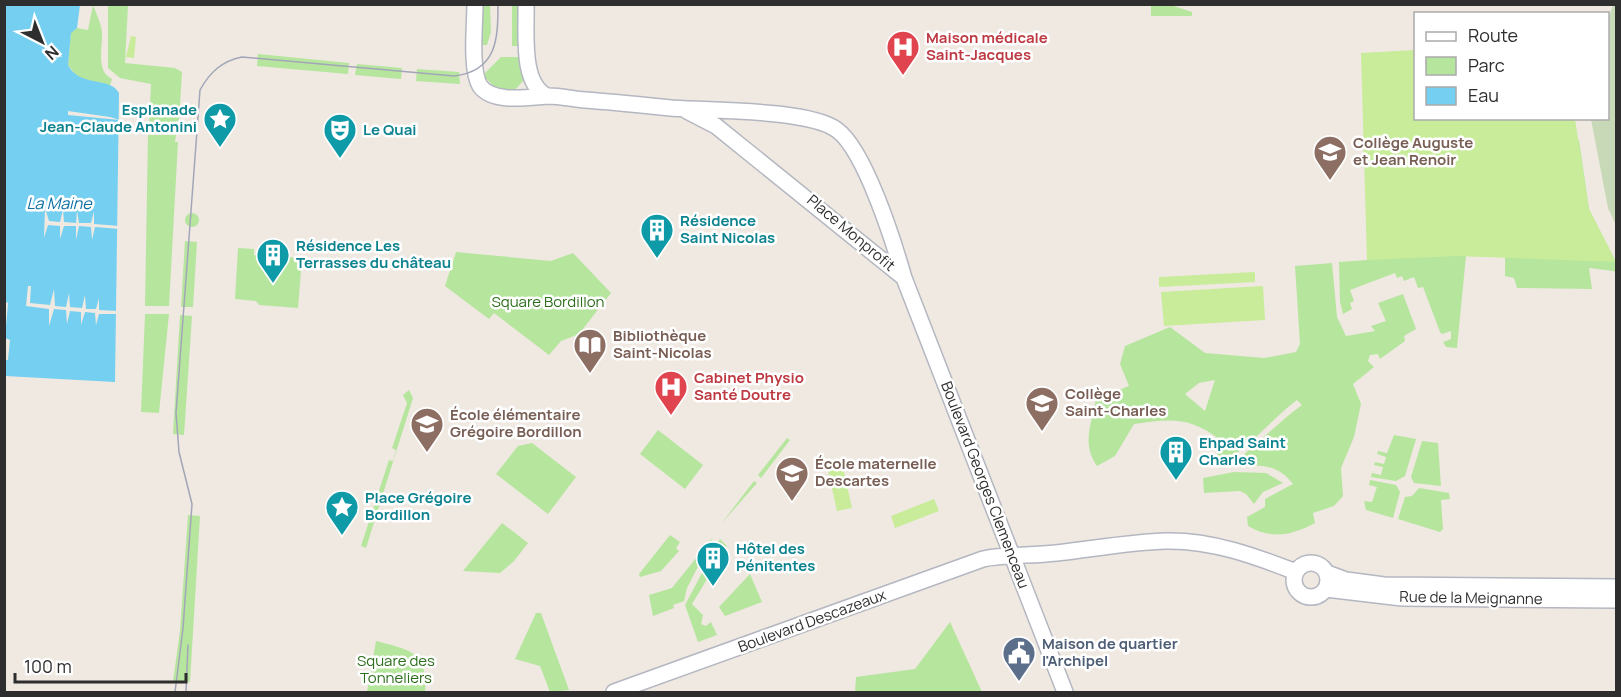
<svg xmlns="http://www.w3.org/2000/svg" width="1621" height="697" viewBox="0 0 1621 697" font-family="Manrope,sans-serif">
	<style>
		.green { fill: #b6e59e; fill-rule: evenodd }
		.cemetery { fill: #c8d9b8 }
		.pitch { fill: #c9ec9a }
		.water { fill: #75cff0 }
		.pier { fill: #efe9e1 }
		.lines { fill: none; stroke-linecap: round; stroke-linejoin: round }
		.secondary-casing { stroke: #b4b7c1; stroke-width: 18 }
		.secondary { stroke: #fff; stroke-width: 15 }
		.tram { stroke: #a3a6b8; stroke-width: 1.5 }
		.labels { text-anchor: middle; stroke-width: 5; stroke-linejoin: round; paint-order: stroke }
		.health-label { font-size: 15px; font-weight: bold; fill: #be3a42; stroke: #fff; text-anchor: start }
		.culture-label { font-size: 15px; font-weight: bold; fill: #0d838f; stroke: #fff; text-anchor: start }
		.education-label { font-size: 15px; font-weight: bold; fill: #785e54; stroke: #fff; text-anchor: start }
		.street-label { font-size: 15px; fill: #2e2e2e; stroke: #fff }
		.park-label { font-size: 15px; fill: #2c6e1b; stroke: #fff }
		.service-label { font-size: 15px; font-weight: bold; fill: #4e5e75; stroke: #fff; text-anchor: start }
		.water-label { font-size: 16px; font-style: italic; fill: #0d6fa3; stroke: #fff }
	</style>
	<rect width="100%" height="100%" fill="#efe9e1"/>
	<path class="green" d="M93,5C96,13 101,23 102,32C103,47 95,71 112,79L110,86L78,78L68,65L71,31L77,28L88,30Z
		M108,5H128L125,63L175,68L182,72L179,121H176V127H149L151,84L120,78L108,68Z
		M480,5H490L491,32L487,45H481Z
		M512,5H522V46H512Z
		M1151,5H1171L1192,12V16H1151Z
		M258,54L349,63L348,74L257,66Z
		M501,57H522L523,81L514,91L496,89L483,75Z
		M357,64L402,68L401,79L355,75Z
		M417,69L459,72L460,84L416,81Z
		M148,135H176L175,142H178L169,306H145Z
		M1579,140L1589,209L1616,262V275L1614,271L1589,268L1592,289L1517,288L1514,278L1505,276V257L1466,256L1457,348L1446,347L1443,342L1451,339V331L1442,334L1440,332L1423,287L1418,288L1414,277L1404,281L1402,276L1397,278L1395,273L1350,290L1354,301L1350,303L1352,309L1343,314L1340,302L1339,262L1367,260V242Z
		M185 220a7 7 0 1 1 14 0a7 7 0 1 1-14 0Z
		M185,241L197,242L193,307H181Z
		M238,248L254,249V255L302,258L298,308L259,305L256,301L235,299Z
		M456,252L551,261L573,253L611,293L579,334L561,341L549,355L494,313L489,319L445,286Z
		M1332,263L1337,317L1346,336L1375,331L1371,326L1386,321L1378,303L1403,294L1416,329L1404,336L1405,341L1380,359L1378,354L1370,355L1368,361L1374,367L1353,384L1361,404L1354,437L1341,468L1343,496L1334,506L1313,513L1315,523C1292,535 1272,540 1248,526L1247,517L1265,507V499L1293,484C1276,461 1254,465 1228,467C1254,448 1276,424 1302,405L1297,400C1269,421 1249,450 1217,465L1219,439C1189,416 1169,419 1134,424L1115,456L1097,466C1081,443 1092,424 1096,399L1129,386L1120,364L1125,346L1170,327L1205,353L1264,358L1296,352L1300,344L1295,266ZM1215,380L1205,411L1185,394L1199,383Z
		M145,314H169L159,413L141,412Z
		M180,315L192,316L184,435L173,434Z
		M409,390L413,398L366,548L361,546L389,460L393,461L396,450L392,448L407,403L403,395Z
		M658,430L703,465L685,489L640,454Z
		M1394,435L1416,439L1405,476L1396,481L1371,477L1372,473L1381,475L1383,467L1374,465L1375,462L1384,464L1386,457L1377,454L1378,451L1387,453Z
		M787,438L790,440L761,478L758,475Z
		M1422,441L1438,443L1441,486L1414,483L1411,477Z
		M532,443L576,477L548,514L496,474L518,446Z
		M1234,472L1266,473L1283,483L1263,492L1254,504L1246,494L1240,491L1204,493L1203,478Z
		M1370,480L1396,485L1400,492L1393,518L1366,510L1364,501L1372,502L1377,487L1369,485Z
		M754,481L757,483L721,524Z
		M1419,488L1449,493L1450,499L1441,500L1443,529L1440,532L1398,519L1405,497L1412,496Z
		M188,515L200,516L190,682L173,681L180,631Z
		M502,523L528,543L514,561L500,573L463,571Z
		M670,535L680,542L676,548L679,551L661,571L640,577L639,574Z
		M713,537L687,588L684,601L673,605L674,608L653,616L649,595L672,588Z
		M720,539L727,546L692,604L703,615L701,624L706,626L711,622L717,635L698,642L685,605Z
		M750,574L762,602L725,616L719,607Z
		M536,613H541L569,690L550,692L540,666L515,659Z
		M950,622L982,692H855L856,677L915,669Z
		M376,641C411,650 428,652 425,692H367Z"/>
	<path class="cemetery" d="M1613,5H1616V225L1608,208L1591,119L1608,118V19Z"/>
	<path class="pitch" d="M131,36L136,37L134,58L126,57Z
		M1415,50L1416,118L1575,119L1589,209L1616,262L1457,256L1367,260L1361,53Z
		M1255,272V282L1159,287V277Z
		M1263,286L1265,320L1164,326L1161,292Z
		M841,459L852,508L837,511L826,462Z
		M934,499L939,511L895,528L891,516Z"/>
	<path class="water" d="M4,5H80L77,28L71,33L68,65C80,88 110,76 119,93L115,382L5,376Z"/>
	<path class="pier" d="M68,111L110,117L120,120L68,115Z
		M45,208L49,221L60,222L63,209L64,222L76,223L77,210L79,223H91L94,211V224L120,226V229L95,227L92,240L91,227L79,226L76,240V226H64L60,239V226L48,225L44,238Z
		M28,286H31L30,303L50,305L54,289L55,306L66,307L69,293L70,307L82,308L85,295L86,309H96L99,298V310L119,311V314H99L96,325L95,313L85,312L81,325V312L70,311L67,324L66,310L54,309L49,326V309L26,306Z
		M5,302L8,303L5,338L10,340L8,360H5Z"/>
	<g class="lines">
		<defs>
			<path id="secondary" d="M475,4C475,24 470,70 480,86C493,104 530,97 549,96C560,96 573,99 585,100C614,102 642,105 671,108C708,111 809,109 837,130C865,150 894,243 904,278L1065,692
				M526,4C527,31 520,83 547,96
				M687,111L716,126L903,277
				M1294 580a17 17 0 1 1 34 0a17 17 0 1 1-34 0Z
				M1327,573L1346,580L1384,585L1616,587
				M1326,589L1402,598L1616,600
				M614,692L983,559C1008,554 1031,556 1056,553C1093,549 1130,542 1166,541C1211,540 1255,556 1296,572"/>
		</defs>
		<use href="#secondary" class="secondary-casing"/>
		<use href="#secondary" class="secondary"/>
		<path class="tram" d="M175,692L183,628L192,504L179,452L176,413L200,90C210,72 222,61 242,57L454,76C497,71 498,39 498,4
			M186,692L188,645"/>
	</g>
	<defs>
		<symbol id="hospital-pin" viewBox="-11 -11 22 30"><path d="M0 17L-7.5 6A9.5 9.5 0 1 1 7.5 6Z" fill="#e0444e" stroke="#fff"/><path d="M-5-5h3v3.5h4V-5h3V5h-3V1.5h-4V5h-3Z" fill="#fff"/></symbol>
		<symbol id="sight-pin" viewBox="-11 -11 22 30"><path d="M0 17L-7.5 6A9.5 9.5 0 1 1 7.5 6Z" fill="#0f9aa8" stroke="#fff"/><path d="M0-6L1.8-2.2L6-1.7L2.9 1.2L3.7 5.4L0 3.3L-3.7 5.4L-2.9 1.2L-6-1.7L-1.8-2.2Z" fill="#fff"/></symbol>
		<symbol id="theatre-pin" viewBox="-11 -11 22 30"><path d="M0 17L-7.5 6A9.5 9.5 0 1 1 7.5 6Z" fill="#0f9aa8" stroke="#fff"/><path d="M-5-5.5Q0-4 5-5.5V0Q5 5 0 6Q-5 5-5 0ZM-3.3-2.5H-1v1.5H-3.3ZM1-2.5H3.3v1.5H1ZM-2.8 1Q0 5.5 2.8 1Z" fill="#fff"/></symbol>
		<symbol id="school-pin" viewBox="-11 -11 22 30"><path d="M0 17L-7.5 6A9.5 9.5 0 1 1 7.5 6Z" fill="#8d6e63" stroke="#fff"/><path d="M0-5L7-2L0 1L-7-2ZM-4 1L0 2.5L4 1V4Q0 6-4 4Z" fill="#fff"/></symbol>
		<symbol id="building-pin" viewBox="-11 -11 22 30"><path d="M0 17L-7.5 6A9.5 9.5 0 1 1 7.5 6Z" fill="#0f9aa8" stroke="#fff"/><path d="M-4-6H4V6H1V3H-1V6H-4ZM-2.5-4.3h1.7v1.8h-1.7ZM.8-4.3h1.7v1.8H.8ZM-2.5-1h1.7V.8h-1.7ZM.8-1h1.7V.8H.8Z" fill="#fff"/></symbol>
		<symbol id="library-pin" viewBox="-11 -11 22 30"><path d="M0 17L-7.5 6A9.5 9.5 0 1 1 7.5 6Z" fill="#8d6e63" stroke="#fff"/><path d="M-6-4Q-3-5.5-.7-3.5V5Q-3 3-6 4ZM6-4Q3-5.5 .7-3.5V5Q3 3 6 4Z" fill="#fff"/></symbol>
		<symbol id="civic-pin" viewBox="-11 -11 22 30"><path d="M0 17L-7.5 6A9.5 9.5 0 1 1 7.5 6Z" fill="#5c6f8a" stroke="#fff"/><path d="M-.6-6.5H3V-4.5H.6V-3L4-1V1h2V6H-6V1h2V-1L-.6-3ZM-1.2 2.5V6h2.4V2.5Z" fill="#fff"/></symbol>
	</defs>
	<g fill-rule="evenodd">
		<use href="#hospital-pin" x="884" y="28" width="38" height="52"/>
		<use href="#sight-pin" x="201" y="100" width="38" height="52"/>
		<use href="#theatre-pin" x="321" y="111" width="38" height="52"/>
		<use href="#school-pin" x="1311" y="133" width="38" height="52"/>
		<use href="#building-pin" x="638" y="211" width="38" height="52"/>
		<use href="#building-pin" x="254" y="236" width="38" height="52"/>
		<use href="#library-pin" x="571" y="326" width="38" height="52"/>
		<use href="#hospital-pin" x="652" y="368" width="38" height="52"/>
		<use href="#school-pin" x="1023" y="384" width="38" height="52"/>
		<use href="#school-pin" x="408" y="405" width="38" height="52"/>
		<use href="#building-pin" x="1157" y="433" width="38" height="52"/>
		<use href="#school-pin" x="773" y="454" width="38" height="52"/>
		<use href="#sight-pin" x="323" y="488" width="38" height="52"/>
		<use href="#building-pin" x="694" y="539" width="38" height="52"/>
		<use href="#civic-pin" x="1000" y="634" width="38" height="52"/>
	</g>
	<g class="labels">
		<g class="health-label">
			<text x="926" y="43">Maison médicale<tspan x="926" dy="17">Saint-Jacques</tspan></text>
			<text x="694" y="383">Cabinet Physio<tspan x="694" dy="17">Santé Doutre</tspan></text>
		</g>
		<g class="culture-label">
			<text x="197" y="115" text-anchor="end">Esplanade<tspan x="197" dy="17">Jean-Claude Antonini</tspan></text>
			<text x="363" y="135">Le Quai</text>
			<text x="680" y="226">Résidence<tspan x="680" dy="17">Saint Nicolas</tspan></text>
			<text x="296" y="251">Résidence Les<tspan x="296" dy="17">Terrasses du château</tspan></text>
			<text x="1199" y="448">Ehpad Saint<tspan x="1199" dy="17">Charles</tspan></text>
			<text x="365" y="503">Place Grégoire<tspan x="365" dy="17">Bordillon</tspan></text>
			<text x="736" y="554">Hôtel des<tspan x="736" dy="17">Pénitentes</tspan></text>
		</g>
		<g class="education-label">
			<text x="1353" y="148">Collège Auguste<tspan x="1353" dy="17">et Jean Renoir</tspan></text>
			<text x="613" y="341">Bibliothèque<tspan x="613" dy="17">Saint-Nicolas</tspan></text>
			<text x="1065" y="399">Collège<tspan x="1065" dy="17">Saint-Charles</tspan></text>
			<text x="450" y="420">École élémentaire<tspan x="450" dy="17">Grégoire Bordillon</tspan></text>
			<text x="815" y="469">École maternelle<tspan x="815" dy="17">Descartes</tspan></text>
		</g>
		<g class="street-label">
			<text transform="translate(851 233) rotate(40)" y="5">Place Monprofit</text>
			<text transform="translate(985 485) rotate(69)" y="5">Boulevard Georges Clemenceau</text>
			<text transform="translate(1471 598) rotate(1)" y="5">Rue de la Meignanne</text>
			<text transform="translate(812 621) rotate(-20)" y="5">Boulevard Descazeaux</text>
		</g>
		<g class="park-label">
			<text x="548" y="307">Square Bordillon</text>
			<text x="396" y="666">Square des<tspan x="396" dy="17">Tonneliers</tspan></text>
		</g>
		<g class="service-label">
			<text x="1042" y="649">Maison de quartier<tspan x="1042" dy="17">l'Archipel</tspan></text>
		</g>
		<g class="water-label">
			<text x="59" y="209">La Maine</text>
		</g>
	</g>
	<rect width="1621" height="697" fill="none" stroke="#2e2e2e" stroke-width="12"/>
	<rect x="1414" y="12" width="195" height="108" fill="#ffffff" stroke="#ababab" stroke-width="1.5"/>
	<rect x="1426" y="32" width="30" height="9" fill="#ffffff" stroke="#ababab" stroke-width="1.5"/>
	<text x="1468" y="42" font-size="18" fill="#2e2e2e">Route</text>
	<rect x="1426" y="57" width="30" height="18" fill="#b6e59e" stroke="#ababab" stroke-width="1.5"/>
	<text x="1468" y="72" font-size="18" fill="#2e2e2e">Parc</text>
	<rect x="1426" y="87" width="30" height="18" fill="#75cff0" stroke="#ababab" stroke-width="1.5"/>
	<text x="1468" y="102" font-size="18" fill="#2e2e2e">Eau</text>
	<g transform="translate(42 42) rotate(138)" stroke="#ffffff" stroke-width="4.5" paint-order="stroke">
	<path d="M0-4.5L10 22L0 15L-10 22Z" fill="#2e2e2e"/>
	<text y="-9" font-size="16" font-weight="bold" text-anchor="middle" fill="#2e2e2e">N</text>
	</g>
	<path d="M15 673v9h171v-9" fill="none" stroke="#2e2e2e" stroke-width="3"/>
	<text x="24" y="673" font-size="18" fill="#2e2e2e" stroke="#ffffff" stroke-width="4.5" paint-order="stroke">100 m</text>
</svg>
